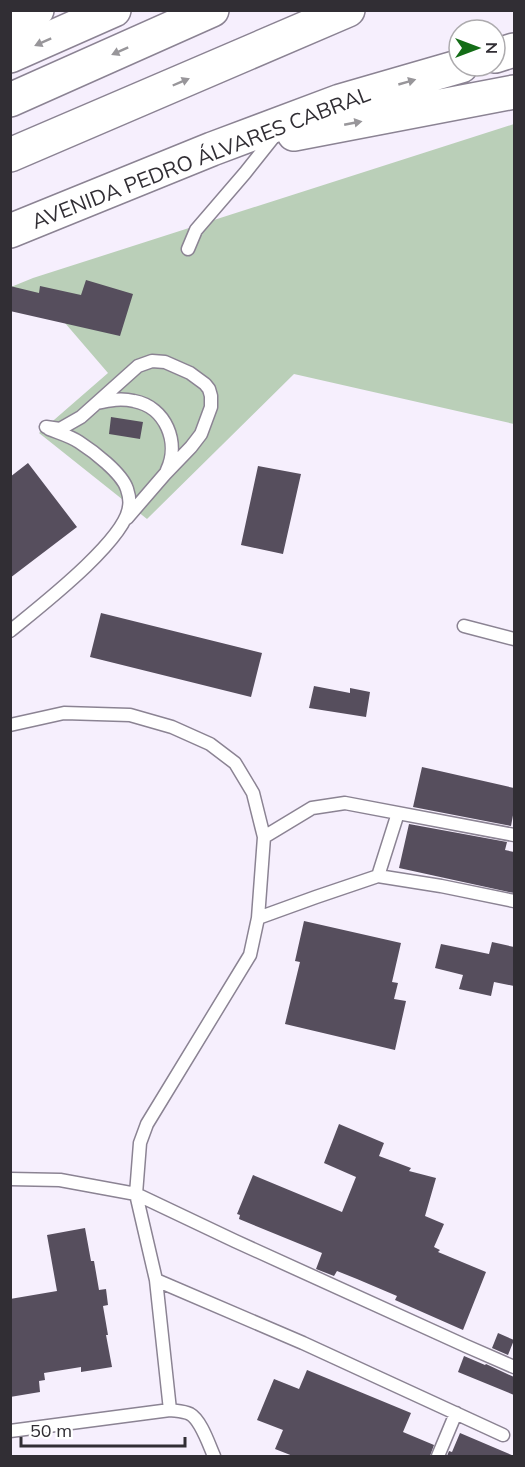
<svg xmlns="http://www.w3.org/2000/svg" width="525" height="1467" viewBox="0 0 525 1467" font-family="Mulish,sans-serif">
	<style>
		.green { fill: #bacfb8 }
		.building { fill: #564e5d }
		.lines { fill: none; stroke-linecap: round; stroke-linejoin: round }
		.service-casing { stroke: #8b8393; stroke-width: 15 }
		.primary-casing { stroke: #8b8393; stroke-width: 36 }
		.trunk-casing { stroke: #8b8393; stroke-width: 36 }
		.service { stroke: #fff; stroke-width: 12 }
		.primary { stroke: #fff; stroke-width: 33 }
		.trunk { stroke: #fff; stroke-width: 33 }
		.oneway { fill: #98969a }
		.labels { text-anchor: middle; stroke-width: 6; stroke-linejoin: round; paint-order: stroke }
		.street-label { font-size: 21px; fill: #312e34; stroke: #fff }
	</style>
	<rect width="100%" height="100%" fill="#f6effd"/>
	<path class="green" d="M514,124V424L294,374L147,519L39,433L108,373L65,323L11,287L33,278Z"/>
	<path class="building" d="M86,280L133,294L120,336L10,311V286L39,293L40,286L81,295Z
		M111,417L143,422L140,439L109,434Z
		M28,463L77,527L10,578V477Z
		M258,466L301,474L283,554L241,545Z
		M101,613L262,653L251,697L90,657Z
		M314,686L350,693V688L370,692L366,717L309,708Z
		M422,767L514,788V810L511,826L413,807Z
		M409,824L507,842L505,850L514,852V893L399,868Z
		M304,921L401,943L392,982L398,983L394,999L406,1001L395,1050L285,1024L300,962L295,961Z
		M492,942L514,947V986L494,982L491,996L459,989L463,975L435,968L441,944L489,954Z
		M339,1124L384,1143L379,1156L411,1168L409,1171L436,1178L425,1216L444,1224L434,1247L440,1250L438,1252L486,1272L463,1330L395,1300L397,1296L357,1279L337,1271L334,1276L316,1269L322,1253L239,1219L240,1215L237,1214L253,1175L342,1212L356,1177L324,1163Z
		M85,1228L91,1261H94L99,1290L106,1289L108,1305L103,1306L108,1335H106L112,1367L81,1372V1367L44,1373L45,1380L39,1381L40,1392L10,1397V1299L57,1291L47,1235Z
		M498,1333L514,1340L508,1355L492,1348Z
		M464,1356L485,1365L486,1364L514,1377V1395L458,1372Z
		M307,1370L411,1413L403,1432L434,1445L430,1456H293L275,1449L283,1430L257,1420L274,1379L299,1389Z
		M460,1433L514,1456H447L449,1451L452,1452Z"/>
	<g class="lines">
		<defs>
			<path id="service" d="M188,249L196,230L245,173L272,139
				M97,403C110,400 121,398 134,401C166,407 180,443 167,470
				M46,427L60,429L81,417L138,366L152,361L165,362L190,373L205,384L209,389L211,396V407L201,434L191,447L165,474L127,518
				M464,626L514,639
				M10,631C38,608 125,541 129,507C130,502 129,495 127,489C122,473 93,451 79,442C70,436 59,433 49,429
				M10,725L64,713L130,715L172,727L210,744L235,763L253,793L264,837L258,918L250,955L147,1124L140,1143L136,1194L156,1280L170,1410
				M264,837L312,808L345,803L514,835
				M378,876L398,813
				M258,918L316,897L378,876L441,886L514,901
				M10,1179L60,1180L136,1194L235,1241L466,1346L514,1367
				M156,1280L303,1343L503,1435
				M10,1431L170,1410C177,1411 184,1411 190,1414C201,1420 209,1445 214,1456
				M438,1456L456,1413"/>
			<path id="primary" d="M10,25L37,10
				M495,56L514,50
				M294,134L514,92
				M10,231L212,149L340,101L461,66"/>
			<path id="trunk" d="M10,56L114,10
				M10,100L212,10
				M10,155L348,10"/>
		</defs>
		<use href="#service" class="service-casing"/>
		<use href="#primary" class="primary-casing"/>
		<use href="#trunk" class="trunk-casing"/>
		<use href="#service" class="service"/>
		<use href="#primary" class="primary"/>
		<use href="#trunk" class="trunk"/>
	</g>
	<defs><path id="oneway-solid" d="M-6-.8H1V-3.2L6.5 0L1 3.2V.8H-6Z" transform="scale(1.5)"/></defs>
	<g class="oneway">
		<use href="#oneway-solid" transform="translate(43 42) rotate(156)"/>
		<use href="#oneway-solid" transform="translate(120 51) rotate(156)"/>
		<use href="#oneway-solid" transform="translate(181 82) rotate(-23)"/>
		<use href="#oneway-solid" transform="translate(407 82) rotate(-16)"/>
		<use href="#oneway-solid" transform="translate(353 123) rotate(-11)"/>
	</g>
	<g class="labels">
		<g class="street-label">
			<text transform="translate(201 158) rotate(-21)" y="7">AVENIDA PEDRO ÁLVARES CABRAL</text>
		</g>
	</g>
	<rect width="525" height="1467" fill="none" stroke="#312e34" stroke-width="24"/>
	<g transform="translate(477 48) rotate(90)"><circle r="28" fill="#ffffff" stroke="#adabae" stroke-width="1.5"/>
	<path d="M0-4.5L10 22L0 15L-10 22Z" fill="#146d17"/>
	<text y="-9" font-size="16" font-weight="bold" text-anchor="middle" fill="#312e34">N</text>
	</g>
	<path d="M21 1437v9h164v-9" fill="none" stroke="#312e34" stroke-width="3"/>
	<text x="30" y="1437" font-size="18" fill="#312e34" stroke="#ffffff" stroke-width="4.5" paint-order="stroke">50 m</text>
</svg>
